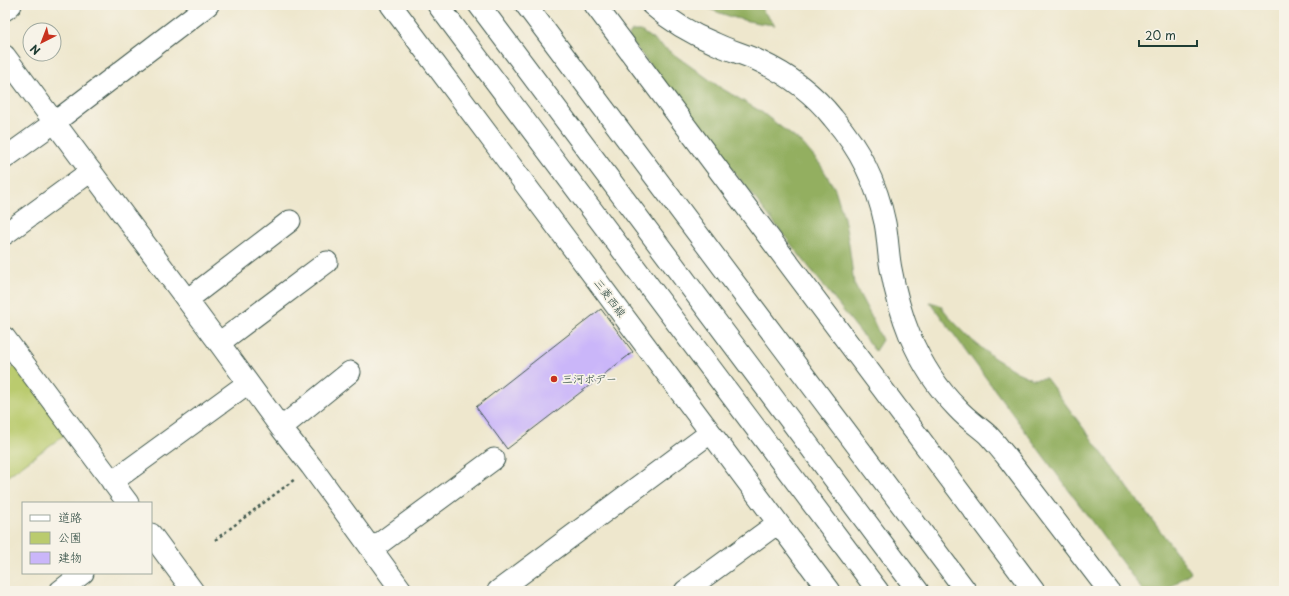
<svg xmlns="http://www.w3.org/2000/svg" width="1289" height="596" viewBox="0 0 1289 596" font-family="'Playpen Sans','Klee One',sans-serif">
	<style>
		.green { fill: #bacb6e; stroke: #6c8451 }
		.forest { fill: #93af61; stroke: #59764a }
		.building { fill: #cab6f9 }
		.lines { fill: none; stroke-linecap: round; stroke-linejoin: round }
		.minor-casing { stroke: #3e564b; stroke-width: 23 }
		.path { stroke: #3e564b; stroke-width: 2.5; stroke-dasharray: 3 3; stroke-linecap: butt }
		.minor { stroke: #fff; stroke-width: 21 }
		.poi-dot { fill: #c8321e; stroke: #f7f3e8; stroke-width: 1.5 }
		.labels { text-anchor: middle; stroke-width: 3.5; stroke-linejoin: round; paint-order: stroke }
		.street-label { font-size: 11px; fill: #1f3d34; stroke: #f7f3e8 }
		.poi-label { font-size: 11px; fill: #1f3d34; stroke: #f7f3e8; text-anchor: start }
	</style>
	<rect width="100%" height="100%" fill="#f7f3e8"/>
	<filter id="ink" filterUnits="userSpaceOnUse"><feTurbulence type="fractalNoise" baseFrequency=".025" numOctaves="2"/><feDisplacementMap in="SourceGraphic" scale="8" xChannelSelector="R" yChannelSelector="G"/><feConvolveMatrix kernelMatrix="1 2 1 2 8 2 1 2 1" color-interpolation-filters="sRGB"/></filter>
	<filter id="wash" filterUnits="userSpaceOnUse"><feTurbulence type="fractalNoise" baseFrequency=".012" numOctaves="4" result="noise"/><feDisplacementMap in="SourceGraphic" scale="16" xChannelSelector="R" yChannelSelector="G"/><feGaussianBlur stdDeviation="0.9" result="paint"/><feColorMatrix in="noise" values="0 0 0 0 0 0 0 0 0 0 0 0 0 0 0 0 0 1.4 0 .05"/><feComposite in="paint" operator="in"/></filter>
	<g filter="url(#wash)">
		<rect width="100%" height="100%" fill="#eee7cd"/>
		<path class="green" d="M17,364L67,433L5,478V374Z"/>
		<path class="forest" d="M701,5H758L775,25C746,22 727,17 701,5Z
			M632,31H641L721,88L760,111L786,131L803,144L820,164L835,189L844,218L849,244L854,284L872,318L882,340L875,351L628,37Z
			M930,302L940,305L952,320L973,341L994,358L1017,372L1033,379L1046,378L1191,572L1165,591H1143Z"/>
		<g id="blocks">
			<path class="building" d="M601,309L633,352L507,449L476,407Z"/>
		</g>
	</g>
	<g filter="url(#ink)">
		<use href="#blocks" fill-opacity="0" stroke="#3e564b" stroke-width="1"/>
		<g class="lines">
			<defs>
				<path id="minor" d="M391,5L829,591
					M438,5L878,591
					M479,5L918,591
					M526,5L966,591
					M595,5L1034,591
					M652,5C670,21 692,34 714,43C728,50 744,54 759,61C787,74 814,94 833,118C859,148 877,184 885,223C888,238 888,254 891,269C895,291 901,314 910,336C921,362 938,389 958,409C967,419 978,426 988,435C994,441 1000,449 1006,456L1109,591
					M5,10L11,5
					M5,56L219,343L281,428L311,466L402,591
					M5,158L55,122L208,5
					M5,234L91,171
					M187,300L290,221
					M5,338L128,503
					M219,343L327,262
					M281,428L350,372
					M112,482L248,383
					M151,534L193,591
					M372,549L494,459
					M60,591L83,573
					M498,591L710,433
					M685,591L778,523"/>
			</defs>
			<use href="#minor" class="minor-casing"/>
			<path class="path" d="M215,540L295,479"/>
			<use href="#minor" class="minor"/>
		</g>
	</g>
	<circle class="poi-dot" cx="554" cy="379" r="4"/>
	<g class="labels">
		<g class="street-label">
			<text transform="translate(610 298) rotate(53)" y="4">三菱西線</text>
		</g>
		<g class="poi-label">
			<text x="562" y="383">三河ボデー</text>
		</g>
	</g>
	<rect width="1289" height="596" fill="none" stroke="#f7f3e8" stroke-width="20"/>
	<rect x="22" y="502" width="130" height="72" fill="#f7f3e8" stroke="#a1aaa0"/>
	<rect x="30" y="515" width="20" height="6" fill="#ffffff" stroke="#a1aaa0"/>
	<text x="58" y="522" font-size="12" fill="#1f3d34">道路</text>
	<rect x="30" y="532" width="20" height="12" fill="#bacb6e" stroke="#a1aaa0"/>
	<text x="58" y="542" font-size="12" fill="#1f3d34">公園</text>
	<rect x="30" y="552" width="20" height="12" fill="#cab6f9" stroke="#a1aaa0"/>
	<text x="58" y="562" font-size="12" fill="#1f3d34">建物</text>
	<g transform="translate(42 42) rotate(222)"><circle r="19" fill="#f7f3e8" stroke="#a1aaa0"/>
	<path d="M0-3L7 15L0 10L-7 15Z" fill="#c8321e"/>
	<text y="-6" font-size="11" font-weight="bold" text-anchor="middle" fill="#1f3d34">N</text>
	</g>
	<path d="M1139 40v6h58v-6" fill="none" stroke="#1f3d34" stroke-width="2"/>
	<text x="1145" y="40" font-size="12" fill="#1f3d34" stroke="#f7f3e8" stroke-width="3" paint-order="stroke">20 m</text>
</svg>
